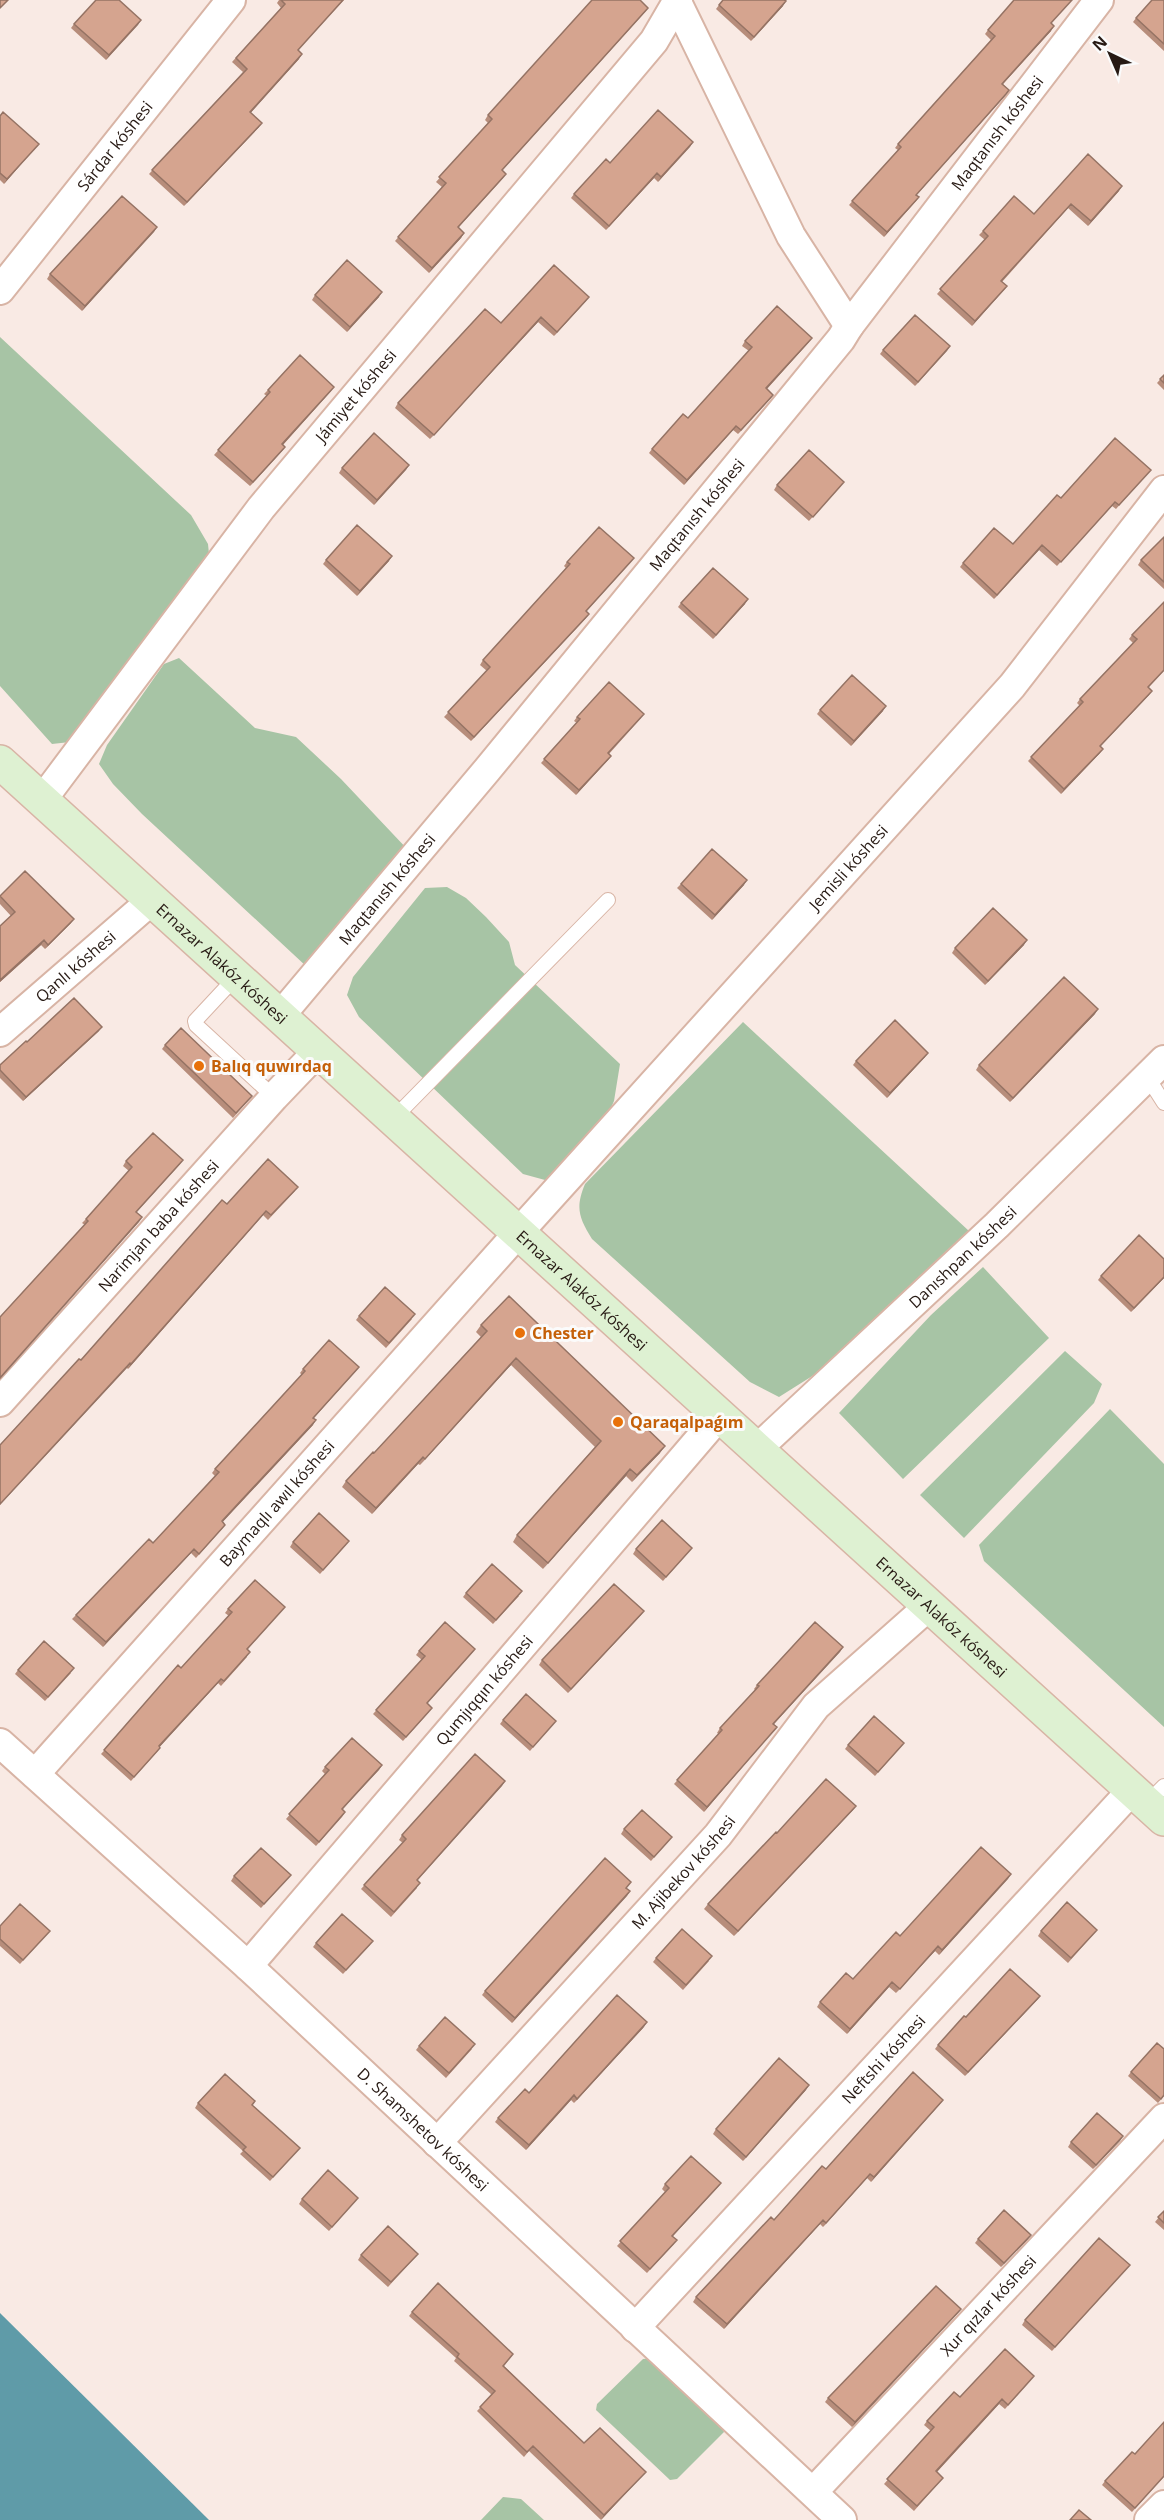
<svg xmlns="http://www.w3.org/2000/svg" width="1164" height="2520" viewBox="0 0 1164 2520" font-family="'Open Sans',sans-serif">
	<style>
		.green { fill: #a7c4a5 }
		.water { fill: #5f9ba8 }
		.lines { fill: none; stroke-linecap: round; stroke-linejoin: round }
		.service-casing { stroke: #d8b4a5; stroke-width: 16 }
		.minor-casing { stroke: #d8b4a5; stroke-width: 32 }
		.secondary-casing { stroke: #d8b4a5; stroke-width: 36 }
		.service { stroke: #fff; stroke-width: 14 }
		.minor { stroke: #fff; stroke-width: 28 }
		.secondary { stroke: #def1d2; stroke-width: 33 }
		.wall { fill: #b78d7b }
		.shaded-wall { fill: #957364 }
		.building { fill: #d5a48f; stroke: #957364; stroke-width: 1.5 }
		.food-dot { fill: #e8710a; stroke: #fbfbfb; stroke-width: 2 }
		.labels { text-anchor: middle; stroke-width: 6; stroke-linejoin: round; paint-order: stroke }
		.street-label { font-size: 16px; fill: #271a14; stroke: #fbfbfb }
		.food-label { font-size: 16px; font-weight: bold; fill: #c56008; stroke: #fbfbfb; text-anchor: start }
	</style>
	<rect width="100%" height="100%" fill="#f9eae4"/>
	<path class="green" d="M0,337L191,515L208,544L210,564L70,742L52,744L0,686Z
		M179,658L255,728L296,737L341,779L409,851L307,967L142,814L113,784L99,764L107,745L164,664Z
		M447,887L466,898L486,917L509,942L515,965L620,1064L614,1101L600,1132L562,1174L545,1180L523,1174L359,1017L347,995L353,977L425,888Z
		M743,1022L969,1231L825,1368L779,1397L750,1382L592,1239C579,1218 575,1208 585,1184Z
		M983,1267L1049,1338L903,1479L839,1413L931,1315Z
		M1065,1351L1102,1384L1094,1403L964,1538L920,1495Z
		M1110,1409L1164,1464V1727L984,1561L979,1545Z
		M653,2358L722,2425L724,2432L677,2479L670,2480L596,2410L597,2404L643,2359Z
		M503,2497L521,2499L544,2520H481Z"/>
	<path class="water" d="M0,2313L209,2520H0Z"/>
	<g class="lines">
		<defs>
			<path id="service" d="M236,977L195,1021L196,1025L274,1097
				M1148,1078L1164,1103
				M393,1119L608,900
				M1147,1803L1164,1786"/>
			<g id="minor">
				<path d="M676,0L791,236L849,326"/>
				<path id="s1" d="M0,290L231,0"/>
				<path id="s2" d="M42,800L261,508L654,41L678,0"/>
				<path id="s3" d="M280,1016L487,770L841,339L849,326L1099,0"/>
				<path id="s4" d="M0,1032L152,900"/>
				<path id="s5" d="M0,1402L274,1097L318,1051"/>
				<path id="s6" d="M758,1448L997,1225L1164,1060"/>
				<path id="s7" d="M0,1743L248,1966L842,2520"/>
				<path id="s8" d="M35,1774L518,1233L1012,686L1164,490"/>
				<path id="s9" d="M248,1966L720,1415"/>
				<path id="s10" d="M437,2143L718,1835L816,1706L930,1605"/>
				<path id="s11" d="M635,2328L1132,1790"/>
				<path id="s12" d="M813,2492L1164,2118"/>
				<path d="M1149,2520L1164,2505"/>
			</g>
			<g id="secondary">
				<path id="s13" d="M0,762L1164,1819"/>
			</g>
		</defs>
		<use href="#service" class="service-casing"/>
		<use href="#minor" class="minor-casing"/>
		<use href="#secondary" class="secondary-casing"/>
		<use href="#service" class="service"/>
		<use href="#minor" class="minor"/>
		<use href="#secondary" class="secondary"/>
	</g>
	<path class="wall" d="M279,0H344L298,50L299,59L250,113L259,127L184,206L149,174L243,72L232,62L281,8L277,3Z
		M1164,0V51L1133,22L1136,18Z
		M719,5L783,6L751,41L716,9Z
		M648,8L502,170L503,178L458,228L464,233L461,238L429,273L395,241L442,187L436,182L488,123L485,120L488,115Z
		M141,20L106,60L71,28L74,24Z
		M1051,24V31L1003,84L1009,90L1003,98L916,195L919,197L916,201L884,237L849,205L898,150L895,148L898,144L991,40L985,34L988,30Z
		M0,116L35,148L4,184L0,180Z
		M693,142L658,182L654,178L606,230L571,198L574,194L610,163Z
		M1119,191L1088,226L1068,208L1002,282L1007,286L972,326L937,294L985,240L979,235L983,231L1034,214Z
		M157,227L82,311L47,279L50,274Z
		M315,295L379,297L347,332L312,300Z
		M586,301L554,336L538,322L430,439L395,408L398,403L501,323Z
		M745,341L809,342L767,389L773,395L770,399L738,434L733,430L684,485L649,453L652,449L688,418L749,351L742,346Z
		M950,346L915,386L880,354L883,350Z
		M1164,375V390L1157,383Z
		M268,390L331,391L283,445L285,447L282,451L250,486L214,455L267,396L264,394Z
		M409,465L374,505L339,473L342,468Z
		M1147,474L1116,509L1112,506L1057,566L1039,550L994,599L960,567L963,563L1013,544L1061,498Z
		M777,485L841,486L809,521L774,490Z
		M1164,537V589L1138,565L1141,560Z
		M634,558L586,611V618L471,741L444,717L487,671L480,665L483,660L566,568L564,566L567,562Z
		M326,560L389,561L357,596L323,564Z
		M1164,602V671L1149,687V695L1100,746V753L1061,794L1028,761L1080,706L1077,703L1080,699L1133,643L1129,639L1132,635Z
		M681,603L745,604L713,639L678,607Z
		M820,710L883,711L851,746L817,714Z
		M577,717L641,718L609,754L611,756L608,760L576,795L541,763L577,723L574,721Z
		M681,884L744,885L712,920L677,888Z
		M0,896L71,923L45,949L41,945L0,982V926L11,916L0,904Z
		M1024,945L985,985L952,953L955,948Z
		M1095,1014L1010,1102L976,1070L979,1065Z
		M99,1031L23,1101L0,1078V1065L27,1042Z
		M165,1045L252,1096L233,1118L162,1049Z
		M925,1057L887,1098L853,1065L856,1061Z
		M126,1161L180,1164L136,1212L139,1222L85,1225L82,1223L86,1219L129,1171L123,1166Z
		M295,1191L268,1220L263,1215L128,1369L127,1368L81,1360L227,1204Z
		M1101,1276L1164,1278L1131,1312L1098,1280Z
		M359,1316L412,1319L386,1348L356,1320Z
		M481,1325L660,1453L632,1482L626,1476L543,1569L513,1542L517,1535L595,1447L511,1365L420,1465L418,1464L372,1514L342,1487L346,1481L374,1453L481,1337L476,1332Z
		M359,1367L314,1418L313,1425L222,1522L225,1525L222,1529L196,1558L191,1553L103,1647L72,1619L76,1615L153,1543L215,1476L212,1473L215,1469L302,1375L300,1373L303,1369Z
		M293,1542L346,1545L320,1574L290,1547Z
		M692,1548L663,1581L633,1554L636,1549Z
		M466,1593L519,1596L493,1624L463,1597Z
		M285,1607L247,1650V1657L221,1686L218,1683L159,1747L160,1748L157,1752L131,1781L101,1754L229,1616L225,1613L228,1609Z
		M641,1615L568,1693L539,1665L542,1660Z
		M843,1647L774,1724L777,1727L773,1731L704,1812L674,1784L719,1734L717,1733L720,1728L755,1690L754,1689L757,1685Z
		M475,1649L427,1703L429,1712L403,1741L373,1714L422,1660L416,1655L419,1651Z
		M18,1670L71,1673L45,1701L15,1674Z
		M503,1720L556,1721L530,1751L500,1724Z
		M904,1743L875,1776L845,1749L848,1745Z
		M382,1765L342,1810L345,1812L342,1817L316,1846L286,1819L325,1774L322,1771L325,1767Z
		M505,1781L417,1880V1888L391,1917L361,1889L403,1843L399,1840L402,1835Z
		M853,1810L734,1936L704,1909L708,1904L777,1833Z
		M624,1829L672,1837L651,1861L621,1834Z
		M1011,1874L939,1955L935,1951L896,1993L889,1987L847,2034L817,2007L820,2002L853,1979L900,1936Z
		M291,1875L261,1908L231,1881L234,1876Z
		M630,1891L512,2023L482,1995L485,1991Z
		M0,1926L50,1931L20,1964L0,1946Z
		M1097,1930L1068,1963L1038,1936L1041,1931Z
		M316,1943L370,1945L343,1974L313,1947Z
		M656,1958L709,1961L683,1990L653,1962Z
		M1040,1996L1037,2000L965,2076L935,2049L938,2045L966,2017Z
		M644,2027L574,2103L571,2100L526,2150L495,2122L498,2118L529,2093Z
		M419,2046L472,2049L446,2078L416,2050Z
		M1164,2049V2096L1158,2103L1128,2076L1131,2072Z
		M806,2090L743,2161L713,2134L716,2129Z
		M943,2100L871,2182L867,2178L823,2227L820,2224L724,2329L693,2302L696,2297L826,2169Z
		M198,2103L252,2105L300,2148L270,2181L240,2154L243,2151L195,2108Z
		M1123,2136L1093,2169L1068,2147L1071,2142Z
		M721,2183L673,2236L674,2244L647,2273L617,2246L665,2192L662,2189L665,2184Z
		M358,2198L329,2231L299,2204L302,2199Z
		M1164,2211V2230L1155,2222Z
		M978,2239H1028L1001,2267L975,2243Z
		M418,2254L388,2287L358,2260L361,2255Z
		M1130,2265L1052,2351L1022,2325L1025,2320Z
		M961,2309L852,2427L825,2402L828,2398Z
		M412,2312L513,2354L504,2366L584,2443L642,2476L601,2520L529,2451L524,2457L477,2411L492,2395L454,2361L456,2358L409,2316Z
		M1031,2380L1005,2409L999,2404L937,2472L943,2478L914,2511L884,2484L931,2431L924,2425L927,2421L960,2397Z
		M1135,2454L1164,2477L1132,2512L1102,2485L1105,2481Z"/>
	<path class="shaded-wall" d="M786,1L783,6L751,41L754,37Z
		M648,8L645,12L499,174L502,170Z
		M141,20L138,25L106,60L109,55Z
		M1054,26L1051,31L999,88L1002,84Z
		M302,54L299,59L247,117L250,112Z
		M1006,94L1003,98L913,199L916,195Z
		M262,123L259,127L184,206L187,202Z
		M693,142L690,147L658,182L661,177Z
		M39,144L35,148L4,184L7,179Z
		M657,173L654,178L606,230L609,226Z
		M506,174L503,178L454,232L458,227Z
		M1122,186L1119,191L1088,226L1091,221Z
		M919,197L916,201L884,237L887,232Z
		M1071,204L1068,208L998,285L1001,281Z
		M157,227L154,232L82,311L85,306Z
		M464,233L461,238L429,273L432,268Z
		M1007,286L1004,290L972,326L975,321Z
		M382,292L379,297L347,332L350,327Z
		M589,297L586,301L554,336L557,332Z
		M541,317L538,322L430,439L434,435Z
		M812,338L809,342L763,393L766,388Z
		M950,346L947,351L915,386L918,382Z
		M334,387L331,391L279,449L282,444Z
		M773,395L770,399L738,434L741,430Z
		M736,426L733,430L684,485L687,480Z
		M285,447L282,451L250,486L253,482Z
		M409,465L406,470L374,505L377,500Z
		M1042,545L1039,550L994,599L997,595Z
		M392,556L389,561L357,596L360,591Z
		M634,558L630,563L583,615L586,611Z
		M748,599L745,604L713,639L716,635Z
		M589,614L586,618L471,741L474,737Z
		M1152,691L1149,695L1097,750L1100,746Z
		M886,706L883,711L851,746L854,741Z
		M1103,749L1100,753L1061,794L1064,789Z
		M611,756L608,760L576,795L579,790Z
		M747,880L744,885L712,920L715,915Z
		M74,919L71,923L45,949L48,945Z
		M44,940L41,945L0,982V980Z
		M1027,940L1024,945L985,985L988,981Z
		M1098,1009L1095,1014L1010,1102L1013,1098Z
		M102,1027L99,1031L23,1101L26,1097Z
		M928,1053L925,1057L887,1098L890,1093Z
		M183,1160L180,1164L133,1216L136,1212Z
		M266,1211L263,1215L128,1369L131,1364Z
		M142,1217L139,1222L0,1378Z
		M1164,1277V1278L1131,1312L1134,1308Z
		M516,1358L511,1365L420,1465L425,1459Z
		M130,1363L127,1368L0,1505V1504Z
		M359,1367L356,1371L310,1422L313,1418Z
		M316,1420L313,1425L219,1526L222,1521Z
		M665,1446L660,1453L632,1482L637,1475Z
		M423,1457L418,1464L372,1514L376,1508Z
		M630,1469L626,1476L543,1569L548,1563Z
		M194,1549L191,1553L103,1647L106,1642Z
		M644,1611L641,1615L568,1693L571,1689Z
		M843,1647L840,1652L770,1728L773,1724Z
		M475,1649L472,1653L424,1707L427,1703Z
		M221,1679L218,1683L156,1751L159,1746Z
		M777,1727L773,1731L704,1812L707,1807Z
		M382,1765L379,1770L338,1814L342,1809Z
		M505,1781L502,1786L414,1884L417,1880Z
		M856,1806L853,1810L734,1936L738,1931Z
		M1011,1874L1008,1879L939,1955L942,1950Z
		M630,1891L627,1896L512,2023L515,2018Z
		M938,1946L935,1951L896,1993L900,1989Z
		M892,1982L889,1987L847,2034L850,2029Z
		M1040,1996L1037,2000L965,2076L968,2072Z
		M647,2022L644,2027L574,2103L577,2099Z
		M809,2085L806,2090L743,2161L746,2157Z
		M574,2095L571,2100L526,2150L529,2145Z
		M943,2100L940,2104L871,2182L874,2177Z
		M1123,2136L1120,2141L1093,2169L1096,2165Z
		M870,2174L867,2178L823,2227L826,2223Z
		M721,2183L718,2187L669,2240L672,2236Z
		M823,2220L820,2224L724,2329L727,2324Z
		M1031,2235L1028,2239L1001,2267L1004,2263Z
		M961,2309L958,2313L852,2427L855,2422Z
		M1002,2399L999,2404L933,2476L936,2471Z
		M646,2472L642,2476L601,2520L604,2515Z"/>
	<path class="building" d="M0,0H8L0,8Z
		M96,0H119L141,20L109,55L74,24Z
		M281,0H343L298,50L302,54L250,112L262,123L187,202L152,170L247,69L236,58L285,4Z
		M592,0H640L648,8L502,170L506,174L458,227L464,233L432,268L398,237L446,183L439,177L492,119L488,115Z
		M723,0H784L786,1L754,37L719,5Z
		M1014,0H1072L1051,23L1054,26L1002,84L1009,90L1006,94L916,195L919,197L887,232L852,201L901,147L898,144L995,36L988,30Z
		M1152,0H1164V44L1136,18Z
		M658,110L693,142L661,177L657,173L609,226L574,194L606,159L610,163Z
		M3,112L39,144L7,179L0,173V116Z
		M1088,154L1122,186L1091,221L1071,204L1001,281L1007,286L975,321L940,289L988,236L983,231L1014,196L1034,214Z
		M122,196L157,227L85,306L50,274Z
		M347,260L382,292L350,327L315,295Z
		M554,265L589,297L557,332L541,317L434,435L398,403L485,309L501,323Z
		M777,306L812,338L766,388L773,395L741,430L736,426L687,480L652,449L683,414L688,418L752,347L745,341Z
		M915,315L950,346L918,382L883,350Z
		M300,355L334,387L282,444L285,447L253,482L218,450L270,392L268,390Z
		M1164,375V383L1160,379Z
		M374,433L409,465L377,500L342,468Z
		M1115,438L1151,470L1119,505L1115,502L1061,562L1042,545L997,595L963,563L994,528L1013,544L1057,495L1061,498Z
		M809,450L844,482L813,517L777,485Z
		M357,525L392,556L360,591L326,560Z
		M599,527L634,558L586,611L589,614L474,737L448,712L490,667L483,660L570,564L567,562Z
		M1164,537V582L1141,560Z
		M713,568L748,599L716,635L681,603Z
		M1164,602V670L1148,687L1152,691L1100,746L1103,749L1064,789L1031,757L1083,702L1080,699L1137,639L1132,635Z
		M852,675L886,706L854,741L820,710Z
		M609,682L644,714L608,753L611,756L579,790L544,759L580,719L577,717Z
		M712,849L747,880L715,915L681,884Z
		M25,871L74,919L48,945L44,940L0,980V926L15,912L0,896Z
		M993,908L1027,940L988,981L955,948Z
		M1064,977L1098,1009L1013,1098L979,1065Z
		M74,998L102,1027L26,1097L0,1070V1065L26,1041L27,1042Z
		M895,1020L928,1053L890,1093L856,1061Z
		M181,1028L252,1096L236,1113L165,1045Z
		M153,1133L183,1160L136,1212L142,1217L0,1378V1317L88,1221L86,1219L132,1167L126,1161Z
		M268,1159L298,1187L271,1215L266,1211L131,1364L130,1363L0,1504V1445L79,1359L81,1360L222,1200L227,1204Z
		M1139,1235L1164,1259V1277L1134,1308L1101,1276Z
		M385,1287L415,1314L389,1343L359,1316Z
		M509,1296L665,1446L637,1475L630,1469L548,1563L517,1535L601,1441L516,1358L425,1459L423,1457L376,1508L346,1481L373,1452L374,1453L487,1331L481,1325Z
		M329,1340L359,1367L313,1418L316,1420L222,1521L225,1525L199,1554L194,1549L106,1642L76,1615L149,1539L153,1543L219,1472L215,1469L305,1371L303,1369Z
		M319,1513L349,1541L323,1570L293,1542Z
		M662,1520L692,1548L666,1577L636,1549Z
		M492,1564L522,1591L496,1620L466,1593Z
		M255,1580L285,1607L247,1649L250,1652L224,1681L221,1679L159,1746L160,1748L134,1777L104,1750L178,1665L181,1668L232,1612L228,1609Z
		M614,1584L644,1611L571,1689L542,1660Z
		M445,1622L475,1649L427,1703L432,1708L406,1737L376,1710L425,1656L419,1651Z
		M815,1622L843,1647L773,1724L777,1727L707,1807L677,1780L722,1730L720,1728L759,1686L757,1685Z
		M44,1641L74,1668L48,1697L18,1670Z
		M526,1694L556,1721L533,1747L503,1720Z
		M874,1716L904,1743L878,1772L848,1745Z
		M352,1738L382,1765L342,1809L345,1812L319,1842L289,1814L329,1770L325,1767Z
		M475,1754L505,1781L417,1880L420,1883L394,1912L364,1885L406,1839L402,1835Z
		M826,1779L856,1806L738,1931L708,1904L776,1832L777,1833Z
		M642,1810L672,1837L654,1857L624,1829Z
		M981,1847L1011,1874L942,1950L938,1946L900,1989L892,1982L850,2029L820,2002L846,1973L853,1979L896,1932L900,1936Z
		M261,1848L291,1875L264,1904L234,1876Z
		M605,1858L631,1882L626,1888L630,1891L515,2018L485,1991Z
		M1067,1902L1097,1930L1071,1958L1041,1931Z
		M20,1904L50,1931L23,1960L0,1939V1926Z
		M342,1914L373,1941L346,1970L316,1943Z
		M682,1929L712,1956L686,1985L656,1958Z
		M1010,1969L1040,1996L968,2072L938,2045L964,2016L966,2017Z
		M617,1995L647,2022L577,2099L574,2095L529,2145L498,2118L525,2089L529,2093Z
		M445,2017L475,2044L449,2073L419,2046Z
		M1157,2043L1164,2049V2095L1161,2099L1131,2072Z
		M779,2058L809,2085L746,2157L716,2129Z
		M913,2072L943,2100L874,2177L870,2174L826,2223L823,2220L727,2324L696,2297L771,2217L774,2220L822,2166L826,2169Z
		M225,2074L255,2101L252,2105L300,2148L273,2177L243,2150L246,2147L198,2103Z
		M1097,2113L1123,2136L1096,2165L1071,2142Z
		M691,2156L721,2183L672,2236L677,2240L650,2269L620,2241L669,2188L665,2184Z
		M328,2170L358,2198L332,2227L302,2199Z
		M1004,2210L1031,2235L1004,2263L978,2239Z
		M1164,2211V2223L1158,2217Z
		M388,2226L418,2254L391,2282L361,2255Z
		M1099,2238L1130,2265L1055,2347L1025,2320Z
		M438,2283L513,2354L503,2366L584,2443L600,2428L646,2472L604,2515L533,2446L527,2452L480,2407L495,2391L457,2357L459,2354L412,2312Z
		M936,2286L961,2309L855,2422L828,2398Z
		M1005,2349L1034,2376L1008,2405L1002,2399L936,2471L943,2478L917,2506L887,2479L934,2427L927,2421L954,2392L960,2397Z
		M1164,2422V2476L1135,2508L1105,2481L1132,2452L1135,2454Z
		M1079,2510L1091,2520H1070Z"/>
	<g class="food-dot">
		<circle cx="199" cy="1066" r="6"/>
		<circle cx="520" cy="1333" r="6"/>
		<circle cx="618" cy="1422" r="6"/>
	</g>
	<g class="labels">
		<g class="street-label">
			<text dy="6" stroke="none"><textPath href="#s3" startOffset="1138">Maqtanısh kóshesi</textPath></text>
			<text dy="6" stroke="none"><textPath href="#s1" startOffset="184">Sárdar kóshesi</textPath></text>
			<text dy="6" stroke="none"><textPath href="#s2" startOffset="512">Jámiyet kóshesi</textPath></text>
			<text dy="6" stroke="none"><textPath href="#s3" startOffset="652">Maqtanısh kóshesi</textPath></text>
			<text dy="6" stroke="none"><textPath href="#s8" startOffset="1218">Jemisli kóshesi</textPath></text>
			<text dy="6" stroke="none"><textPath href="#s3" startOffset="166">Maqtanısh kóshesi</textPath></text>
			<text dy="6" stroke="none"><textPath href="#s13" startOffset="300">Ernazar Alakóz kóshesi</textPath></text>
			<text dy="6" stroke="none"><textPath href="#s4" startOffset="100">Qanlı kóshesi</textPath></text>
			<text dy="6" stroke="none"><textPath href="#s5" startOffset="237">Narimjan baba kóshesi</textPath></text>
			<text dy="6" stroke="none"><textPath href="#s6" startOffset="280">Danıshpan kóshesi</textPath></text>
			<text dy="6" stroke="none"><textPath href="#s13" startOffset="786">Ernazar Alakóz kóshesi</textPath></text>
			<text dy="6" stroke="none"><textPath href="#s8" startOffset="363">Baymaqlı awıl kóshesi</textPath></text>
			<text dy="6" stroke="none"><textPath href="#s13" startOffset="1272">Ernazar Alakóz kóshesi</textPath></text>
			<text dy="6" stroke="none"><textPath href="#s9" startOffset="363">Qumjıqqın kóshesi</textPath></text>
			<text dy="6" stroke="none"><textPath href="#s10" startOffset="366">M. Ajibekov kóshesi</textPath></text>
			<text dy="6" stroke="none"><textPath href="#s11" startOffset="366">Neftshi kóshesi</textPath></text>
			<text dy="6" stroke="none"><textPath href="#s7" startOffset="573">D. Shamshetov kóshesi</textPath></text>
			<text dy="6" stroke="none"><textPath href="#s12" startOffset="256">Xur qızlar kóshesi</textPath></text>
		</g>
		<g class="food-label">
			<text x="211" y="1072">Balıq quwırdaq</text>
			<text x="532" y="1339">Chester</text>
			<text x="630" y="1428">Qaraqalpaǵım</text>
		</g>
	</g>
	<g transform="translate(1110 54) rotate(316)" stroke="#fbfbfb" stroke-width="4.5" paint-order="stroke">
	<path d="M0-4.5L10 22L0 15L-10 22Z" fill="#271a14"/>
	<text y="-9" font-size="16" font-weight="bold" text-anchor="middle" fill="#271a14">N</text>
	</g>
</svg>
